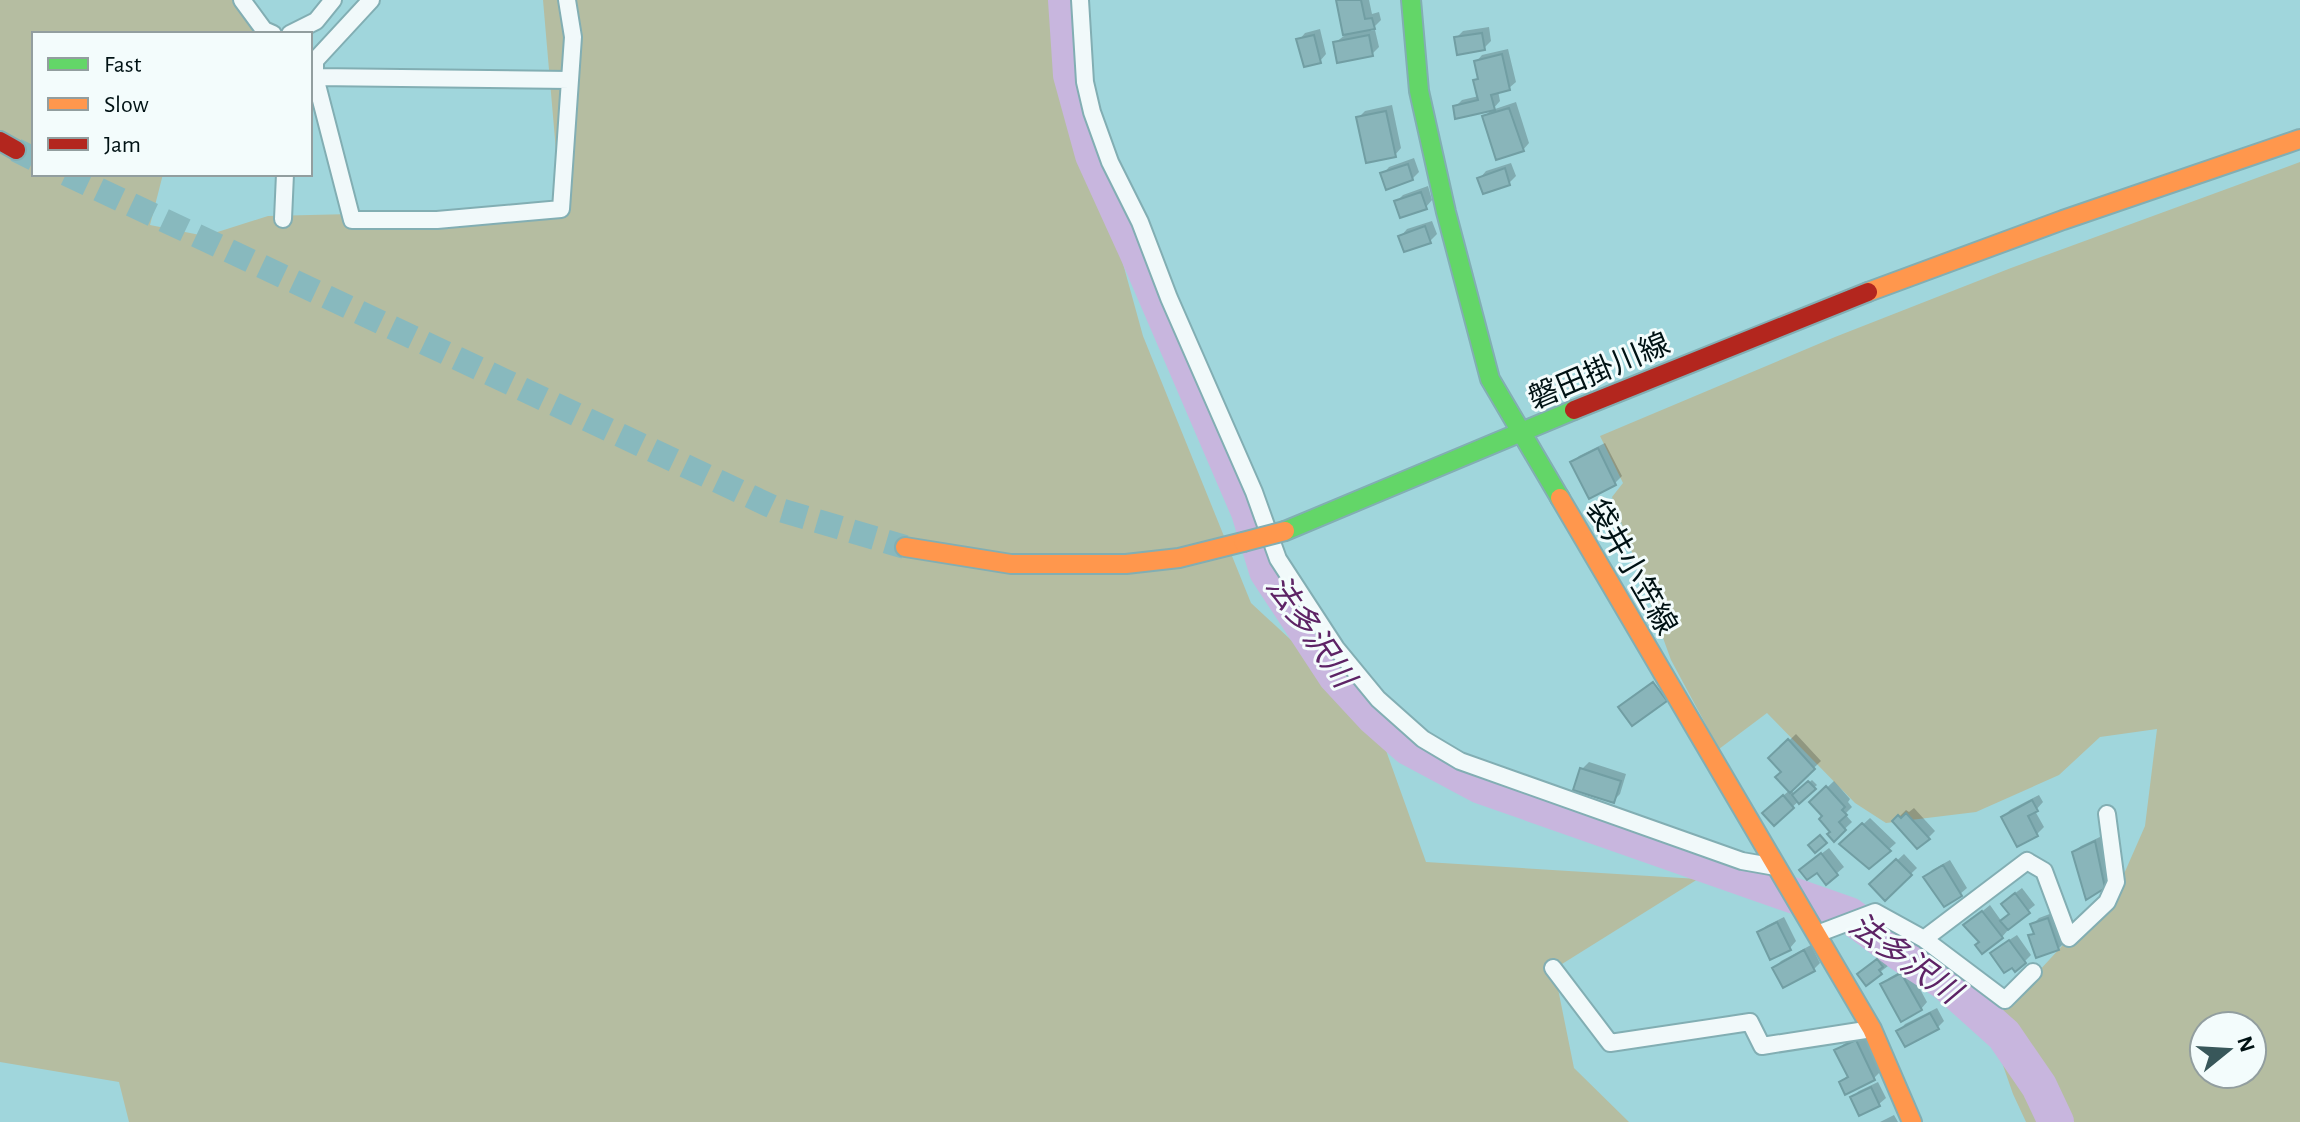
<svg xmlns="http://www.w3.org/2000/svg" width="2300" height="1122" viewBox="0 0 2300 1122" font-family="'Alegreya Sans','Noto Sans JP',sans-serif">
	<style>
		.green { fill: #b5bda1; fill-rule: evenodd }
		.shadow { fill: #0003 }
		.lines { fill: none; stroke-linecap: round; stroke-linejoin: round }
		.river { stroke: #c8b6de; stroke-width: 36 }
		.building { fill: #89b5ba; stroke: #719ea3; stroke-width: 2 }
		.secondary-tunnel { stroke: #88b9be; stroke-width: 24; stroke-dasharray: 24 12; stroke-linecap: butt }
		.street-casing { stroke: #82aeb3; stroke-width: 20 }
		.fast-casing { stroke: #82aeb3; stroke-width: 22 }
		.slow-casing { stroke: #82aeb3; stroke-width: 22 }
		.jam-casing { stroke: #82aeb3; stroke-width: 22 }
		.street { stroke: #f1f9fa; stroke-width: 16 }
		.fast { stroke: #63d668; stroke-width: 18 }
		.slow { stroke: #ff974d; stroke-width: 18 }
		.jam { stroke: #b3261e; stroke-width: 18 }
		.slow-bridge-casing { stroke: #82aeb3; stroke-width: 22; stroke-linecap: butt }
		.slow-bridge { stroke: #ff974d; stroke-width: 18 }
		.labels { text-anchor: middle; stroke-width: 6; stroke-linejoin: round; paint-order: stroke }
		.street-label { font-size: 30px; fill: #001214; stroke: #f3fcfc }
		.water-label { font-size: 32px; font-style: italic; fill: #5d2365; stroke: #f3fcfc }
	</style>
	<rect width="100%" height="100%" fill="#a0d6dc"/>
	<path class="green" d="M0,0H241L261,34H34V174H163L150,225L205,236L268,216L561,209L543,0H1078L1088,137L1143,336L1251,603L1374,717L1426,862L1698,879L1554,969L1574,1068L1629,1122H129L119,1082L0,1062Z
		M2300,162V1122H2026L2013,1094L1991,1031L2002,1011L2120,883L2145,826L2157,729L2100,737L2059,775L1976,812L1886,823L1855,803L1767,713L1719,749L1671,660L1612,497L1623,483L1600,436L1835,337L2011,268ZM2204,1026H2252V1074H2204Z"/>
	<path class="shadow" d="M1338,0H1369L1372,14L1379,12L1381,20L1370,31L1375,30L1379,47L1372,54L1335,43L1345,35Z
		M1489,27L1491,41L1484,48L1456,38L1463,31Z
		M1320,29L1326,54L1320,61L1299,40L1305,33Z
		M1508,49L1516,82L1509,88L1498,91L1500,101L1492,110L1516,102L1529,143L1523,150L1484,117L1493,108L1455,107L1462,100L1479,96L1476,81L1479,77L1476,62L1482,55Z
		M1392,105L1401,148L1395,155L1358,118L1365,111Z
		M1414,158L1419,172L1412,179L1383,174L1389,167Z
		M1511,163L1516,176L1509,183L1480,178L1486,171Z
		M1428,186L1432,200L1426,207L1396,202L1403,195Z
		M1432,221L1437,234L1430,241L1406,250L1401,236L1407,229Z
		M1605,443L1622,476L1615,483L1590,496L1572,463L1579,456Z
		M1796,734L1821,761L1791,790L1795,795L1812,780L1817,785L1774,823L1771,806L1790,790L1784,772L1771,758Z
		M1589,762L1626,774L1620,794L1613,801L1582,769Z
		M1834,781L1850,799L1848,802L1852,807L1845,814L1852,822L1834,839L1833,831L1825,816L1812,802Z
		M2039,795L2043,802L2035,811L2044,827L2037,834L2004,817L2010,810Z
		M1914,808L1935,831L1928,838L1895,821L1906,810L1909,812Z
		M1870,818L1896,843L1869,867L1842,844Z
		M2102,836L2111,880L2104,887L2074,852L2081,846Z
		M1829,848L1844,867L1827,882L1817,870L1808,864Z
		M1904,854L1917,868L1886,898L1872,884Z
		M1950,860L1967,888L1960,894L1926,877L1932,870Z
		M2022,888L2035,905L2007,928L2008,930L2002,937L1981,941L1973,919L1990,905L2002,922L2011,913L2010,897Z
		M2055,912L2065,942L2058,949L2031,936L2035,931L2033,924L2039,918Z
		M1784,917L1796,941L1790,948L1759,933L1766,926Z
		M2017,935L2031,955L2024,962L2000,946Z
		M1811,945L1820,963L1814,969L1774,968L1781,961Z
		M1884,954L1888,959L1885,962L1888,966L1866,983V967Z
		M1908,967L1927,1002L1921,1009L1883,985L1889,978Z
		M1937,1008L1944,1021L1937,1028L1899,1031L1905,1024Z
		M1863,1034L1881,1071L1874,1078L1846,1092L1841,1082L1849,1074L1837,1050L1844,1044Z
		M1878,1082L1886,1098L1879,1104L1860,1113L1852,1097L1859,1091Z
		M1894,1115L1898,1122H1880Z"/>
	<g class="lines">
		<path class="river" d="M1066,0L1071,75L1093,155L1138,254L1249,512L1267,571L1336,676L1374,717L1408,747L1481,786L1849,915L1903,955L1946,983L2004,1035L2039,1086L2056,1122"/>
	</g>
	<path class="building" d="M1336,0H1361L1365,19L1372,18L1375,29L1343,35Z
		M1482,33L1485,50L1457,55L1454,37Z
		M1314,35L1321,63L1304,67L1296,39Z
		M1369,35L1373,56L1337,63L1333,42Z
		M1502,54L1510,90L1491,95L1495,110L1455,119L1453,106L1478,100L1473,80L1478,79L1474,61Z
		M1509,108L1524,151L1496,160L1482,116Z
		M1386,111L1396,157L1366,163L1356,117Z
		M1408,164L1413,180L1386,190L1380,173Z
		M1505,168L1510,185L1483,194L1477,178Z
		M1421,192L1427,209L1400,218L1394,201Z
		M1425,226L1431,243L1404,252L1398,236Z
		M1598,448L1616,485L1589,499L1570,462Z
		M1653,682L1667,701L1632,726L1618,707Z
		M1788,739L1815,769L1790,793L1775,777L1781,772L1768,758Z
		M1580,768L1621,781L1614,803L1573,790Z
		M1808,781L1816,789L1799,804L1792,795Z
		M1826,786L1845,807L1842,810L1847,815L1839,822L1846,830L1834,842L1827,834L1830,832L1819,819L1822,816L1809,802Z
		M1783,795L1794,808L1774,826L1762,813Z
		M2032,800L2038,811L2028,816L2038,836L2017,847L2001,817Z
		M1906,813L1930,839L1917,849L1892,821L1898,815L1901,818Z
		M1862,823L1891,851L1869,869L1839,844Z
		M1820,835L1827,843L1815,853L1808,845Z
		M2095,841L2105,888L2086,900L2072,852Z
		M1821,853L1838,875L1826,885L1817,873L1807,880L1799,870Z
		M1896,859L1912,875L1885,901L1869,884Z
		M1943,865L1962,896L1944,907L1923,877Z
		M2015,893L2030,913L2008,930L2000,921L2009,914L2001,904Z
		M1982,911L2003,938L1982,954L1975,945L1979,942L1963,925Z
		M2048,918L2059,950L2036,958L2028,935L2034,934L2030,924Z
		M1777,922L1791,950L1770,960L1757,932Z
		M2009,940L2026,963L2015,972L2012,968L2004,973L1990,953Z
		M1804,950L1815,971L1783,988L1772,968Z
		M1877,959L1883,967L1879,970L1882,974L1866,986L1857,974Z
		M1901,973L1922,1010L1901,1022L1880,984Z
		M1930,1013L1939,1029L1905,1047L1896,1031Z
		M1856,1040L1875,1080L1845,1095L1839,1082L1848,1077L1834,1050Z
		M1871,1087L1880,1106L1859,1116L1850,1097Z"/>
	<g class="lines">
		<path class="secondary-tunnel" d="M16,150L34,159
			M66,174L777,509L905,547"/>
		<defs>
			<path id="street" d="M242,0L264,30L273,34
				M1080,0L1085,82L1092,112L1110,162L1140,222L1169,298L1254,492L1278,559L1336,648L1378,699L1423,739L1460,761L1742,861L1776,867
				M290,34L316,21L333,0
				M315,59V77L352,220H437L561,209L573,37L567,0
				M310,66L371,0
				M315,77L570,80
				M283,219L285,174
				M1817,934L1875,912L1924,939L2005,1000L2033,972
				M1924,939L2027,861L2044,871L2069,938L2107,902L2116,882L2107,814
				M1553,968L1610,1043L1750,1022L1762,1046L1872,1029"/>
			<path id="fast" d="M1411,0L1419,91L1446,212L1490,379L1560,498
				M1285,531L1574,410"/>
			<path id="slow" d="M1868,292L2063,220L2300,139
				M1560,498L1872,1029L1912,1122
				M905,547L1011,564H1126L1179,558L1243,542"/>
			<path id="jam" d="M0,141L16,150
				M1574,410L1868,292"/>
		</defs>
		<use href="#street" class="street-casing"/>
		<use href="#fast" class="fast-casing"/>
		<use href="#slow" class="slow-casing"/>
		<use href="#jam" class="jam-casing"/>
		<use href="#street" class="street"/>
		<use href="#fast" class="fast"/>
		<use href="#slow" class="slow"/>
		<use href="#jam" class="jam"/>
		<defs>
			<path id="slow-bridge" d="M1243,542L1285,531"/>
		</defs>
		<use href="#slow-bridge" class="slow-bridge-casing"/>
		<use href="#slow-bridge" class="slow-bridge"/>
	</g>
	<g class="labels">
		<g class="street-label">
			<text transform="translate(1599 371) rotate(-23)" y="10">磐田掛川線</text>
			<text transform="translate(1632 567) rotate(60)" y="10">袋井小笠線</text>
		</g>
		<g class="water-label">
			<text transform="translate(1311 631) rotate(55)" y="11">法多沢川</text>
			<text transform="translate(1905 958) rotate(36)" y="11">法多沢川</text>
		</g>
	</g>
	<rect x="32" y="32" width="280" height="144" fill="#f3fcfc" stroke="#929e9f" stroke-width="2"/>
	<rect x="48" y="58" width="40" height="12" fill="#63d668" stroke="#929e9f" stroke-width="2"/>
	<text x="104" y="72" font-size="24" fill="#001214">Fast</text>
	<rect x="48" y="98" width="40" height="12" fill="#ff974d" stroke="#929e9f" stroke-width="2"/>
	<text x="104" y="112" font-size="24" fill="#001214">Slow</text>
	<rect x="48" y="138" width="40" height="12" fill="#b3261e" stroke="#929e9f" stroke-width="2"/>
	<text x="104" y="152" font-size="24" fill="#001214">Jam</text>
	<g transform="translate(2228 1050) rotate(72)"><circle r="38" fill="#f3fcfc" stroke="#929e9f" stroke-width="2"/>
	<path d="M0-6L14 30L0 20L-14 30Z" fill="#38575a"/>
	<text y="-12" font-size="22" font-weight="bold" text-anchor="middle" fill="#001214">N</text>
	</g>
</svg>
